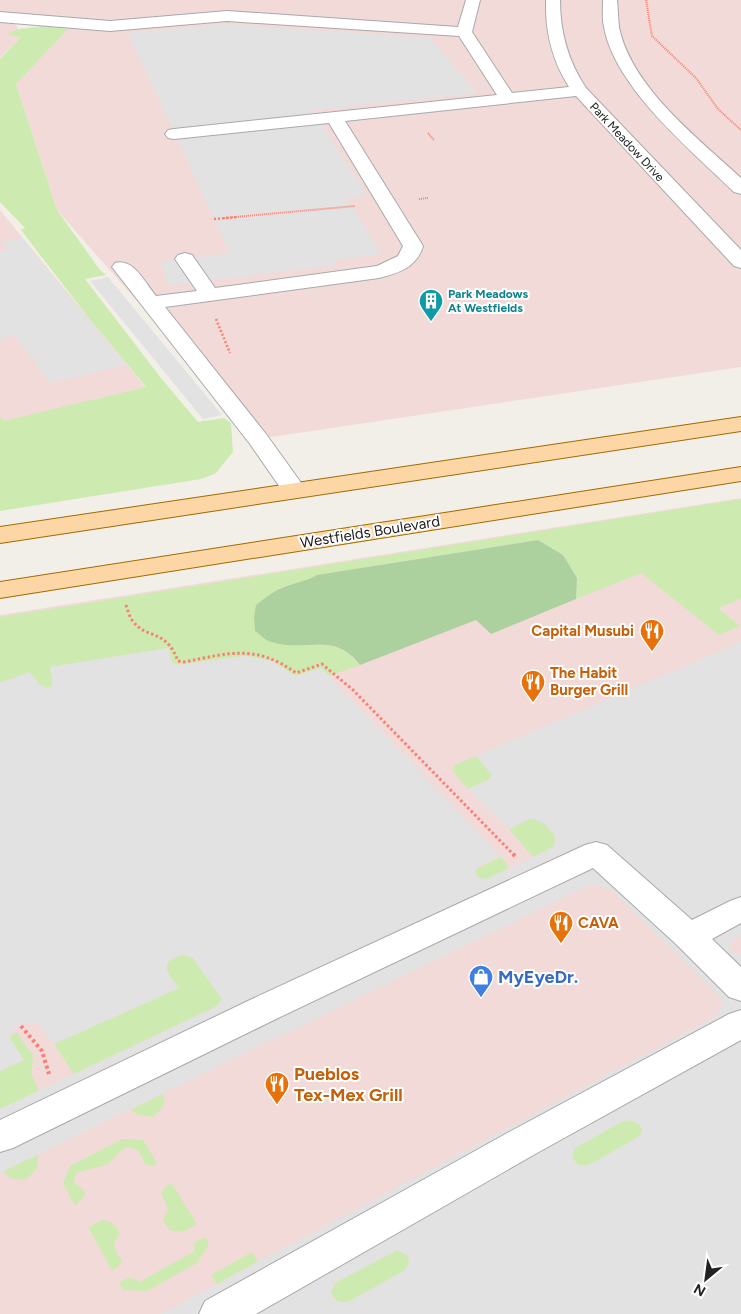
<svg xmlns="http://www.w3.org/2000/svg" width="741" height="1314" viewBox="0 0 741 1314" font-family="Figtree,sans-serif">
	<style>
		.commercial { fill: #f2dad9 }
		.grass { fill: #cdebb0 }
		.forest { fill: #add19e }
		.parking { fill: #e2e2e2; fill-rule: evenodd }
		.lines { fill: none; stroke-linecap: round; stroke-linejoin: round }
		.minor-casing { stroke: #a9a9a9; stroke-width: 2 }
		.major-casing { stroke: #a06b00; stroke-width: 2 }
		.path-far3 { stroke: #fa8072; stroke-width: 2; stroke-dasharray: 1 1; stroke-linecap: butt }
		.path-far2 { stroke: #fa8072; stroke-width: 2.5; stroke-dasharray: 2 2; stroke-linecap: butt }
		.path-far1 { stroke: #fa8072; stroke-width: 3; stroke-dasharray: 2.5 2.5; stroke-linecap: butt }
		.path { stroke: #fa8072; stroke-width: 4; stroke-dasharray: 3 3; stroke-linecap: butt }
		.minor { fill: #fff; fill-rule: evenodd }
		.major { fill: #fcd6a4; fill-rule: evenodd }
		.labels { text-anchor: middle; stroke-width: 4; stroke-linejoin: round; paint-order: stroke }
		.far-street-label { font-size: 12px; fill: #222; stroke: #fff }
		.far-culture-label { font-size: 12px; font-weight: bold; fill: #0d838f; stroke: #fff; text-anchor: start }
		.street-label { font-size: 15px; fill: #222; stroke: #fff }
		.food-label { font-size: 15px; font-weight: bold; fill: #c56008; stroke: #fff; text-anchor: start }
		.near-shop-label { font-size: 18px; font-weight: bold; fill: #366cbe; stroke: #fff; text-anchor: start }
		.near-food-label { font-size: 18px; font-weight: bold; fill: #c56008; stroke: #fff; text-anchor: start }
	</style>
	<rect width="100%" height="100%" fill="#f2efe9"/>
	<path class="commercial" d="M0,0H741V367L258,439L57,210L16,84L67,29L12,18L22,36L0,58Z
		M0,210L146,388L0,463Z
		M741,498V1314H0V615Z"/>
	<path class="grass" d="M44,26L68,29L16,84L57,210L100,270L106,275L85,279L161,378L198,422L224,418L231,423L233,452L215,474L201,479L0,511V416L4,421L146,387L87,316L21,230L25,228L0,202V59L21,37L6,35L19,29Z
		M741,499V599L718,608L740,626L719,635L641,573L576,599L577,578L563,555L538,540L317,575C307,581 298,582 287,586C275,590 266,597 256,605L284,645C313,644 340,638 360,665L329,676L321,668L295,676L272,661L246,656L176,665L172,663L168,648L50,668L53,685L47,688L39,684L30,672L0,683V617Z
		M476,756L492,775L490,779L468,789L452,770L454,769L453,766Z
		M530,819C543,820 561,832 553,847L533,857L509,829Z
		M501,857L507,864L508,869L486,880L476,876L475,871L478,868Z
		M184,954L192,957L222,999L219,1005L74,1074L54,1044L179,988C173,979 161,970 170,959Z
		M17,1033C23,1040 26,1049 33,1054L32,1075L39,1091L0,1109V1071L23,1060L10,1038V1035Z
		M162,1094L165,1100C162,1109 159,1112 152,1117L138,1115L131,1110Z
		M629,1120C639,1122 646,1128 638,1137C625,1145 601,1162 588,1165C580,1168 575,1163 572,1156L575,1148L623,1121Z
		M122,1139L143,1140L157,1163L153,1166L145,1164L139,1151L129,1147L123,1149L108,1164L76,1173L74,1182L84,1191L85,1195L75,1206L63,1183L70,1166Z
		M37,1154C40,1167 35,1173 24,1180L10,1178L3,1171Z
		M172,1184L197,1224L183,1232L170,1230L163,1221L168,1209L161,1193L166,1186Z
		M102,1220C112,1220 116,1225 120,1234C110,1244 115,1251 122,1260L121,1264L112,1271L88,1227Z
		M206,1237L209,1245L197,1263L147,1291L123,1290L119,1283C127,1278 131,1276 139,1282L195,1251L193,1246L195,1242Z
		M397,1250L407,1255C410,1262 409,1265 404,1271L348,1302C339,1303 334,1301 331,1292L335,1283Z
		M252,1252L258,1262L217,1284L211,1275Z"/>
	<path class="forest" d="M538,540L563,555L577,578L576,599L491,634L476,620L360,665C334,630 305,653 272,642C266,641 261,635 255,631L254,617L256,605C266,597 275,590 287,586C297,582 307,581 317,575Z"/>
	<path class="parking" d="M225,24L430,38L477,93L312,110L367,195L347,198L381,254L335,260L337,265L169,285L160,262L230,253L128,33Z
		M22,238L126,365L50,383L15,336L0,339V252L8,250L2,242Z
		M108,277L222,415L203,419L90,281Z
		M741,642V936L732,941L730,947L732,951L741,955V1314H161L716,1016L722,1007L720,997L612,891L600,886H589L575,892L0,1173V1109L216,1007L222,999L192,957L179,955L168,962L166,969L167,973L179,988L54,1044L38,1023L30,1022L21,1026L13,1030L10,1038L24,1060L0,1071V683L30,672L39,684L47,688L53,685L50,667L168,648L172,662L176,665L246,656L272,661L295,676L321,668L501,857L481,865L475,871L478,878L486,879L550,849L555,844V836L545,824L535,819H530L509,829L468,789L490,779L492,775L476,756ZM629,1120L639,1124L642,1128V1133L638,1137L589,1165H579L574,1161L572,1156L575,1148L623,1121ZM397,1250L407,1255L410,1260L409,1265L404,1271L348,1302H338L333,1297L331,1292L335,1283Z"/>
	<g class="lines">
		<defs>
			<path id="minor" d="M466,0H480L472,32L512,93L569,87C552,60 545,32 546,0H560C560,32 568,61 586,88L741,250V268L734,266L576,96L345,121L423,246C417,267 399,273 379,278L165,307L266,434L307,491L304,496L295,498L286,496L250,444L112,267L115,263C134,258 145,283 156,296L197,291L175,259L178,255L185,253L192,255L215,288L377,266L398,256L403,246L329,123L174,139L168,138L165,134L168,130L174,129L497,95L459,36L227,21L110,31L0,22V12L110,21L227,11L458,27Z
				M603,0H617C618,9 618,18 619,27C631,87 698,138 741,178V194L734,192C691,150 615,88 604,27C602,18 603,9 603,0Z
				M596,842L607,845L692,920L730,901L741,897V923L712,939L741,967V1001L729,997L677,945L593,868L276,1019L13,1148L0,1152V1120L252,999L585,845Z
				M741,1010V1040L537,1153L256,1314H199L205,1301L511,1131L729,1014Z"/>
			<path id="major" d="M741,417V431L0,543V527Z
				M741,467V481L0,598V582Z"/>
		</defs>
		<use href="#minor" class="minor-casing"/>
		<use href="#major" class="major-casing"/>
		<path class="path-far3" d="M646,0L652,36L696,78L718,109L741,130
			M428,133L434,140
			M419,199L428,198
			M224,218L355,206"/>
		<path class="path-far2" d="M214,219L238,217
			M216,319L230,353"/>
		<path class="path-far1" d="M126,605C128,610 129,616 132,620C147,641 165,627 178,661L184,662C229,653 256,644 296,673L322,664L353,690L514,855"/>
		<path class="path" d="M513,854L515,856
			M21,1026L42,1051L49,1074"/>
		<use href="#minor" class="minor"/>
		<use href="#major" class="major"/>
	</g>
	<defs>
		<symbol id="building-pin" viewBox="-11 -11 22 30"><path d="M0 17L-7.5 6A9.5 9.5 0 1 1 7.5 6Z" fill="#0f9aa8" stroke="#fff"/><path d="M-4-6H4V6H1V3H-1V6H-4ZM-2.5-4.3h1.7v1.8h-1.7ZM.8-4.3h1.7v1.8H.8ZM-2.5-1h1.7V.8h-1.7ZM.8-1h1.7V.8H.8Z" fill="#fff"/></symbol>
		<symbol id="restaurant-pin" viewBox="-11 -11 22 30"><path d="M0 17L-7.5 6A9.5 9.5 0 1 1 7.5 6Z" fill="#e8710a" stroke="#fff"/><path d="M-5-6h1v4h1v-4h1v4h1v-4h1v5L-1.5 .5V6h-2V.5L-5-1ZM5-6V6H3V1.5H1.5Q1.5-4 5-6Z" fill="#fff"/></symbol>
		<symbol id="shop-pin" viewBox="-11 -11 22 30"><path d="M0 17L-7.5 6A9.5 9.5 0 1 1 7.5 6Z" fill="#3f7fe0" stroke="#fff"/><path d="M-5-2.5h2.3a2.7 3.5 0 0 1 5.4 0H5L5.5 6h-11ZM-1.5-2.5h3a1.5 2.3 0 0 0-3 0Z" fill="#fff"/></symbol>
	</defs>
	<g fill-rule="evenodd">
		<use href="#building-pin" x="417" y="287" width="28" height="38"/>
		<use href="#restaurant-pin" x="638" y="617" width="28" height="38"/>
		<use href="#restaurant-pin" x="519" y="668" width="28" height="38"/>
		<use href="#restaurant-pin" x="547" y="909" width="28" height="38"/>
		<use href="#shop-pin" x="467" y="963" width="28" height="38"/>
		<use href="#restaurant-pin" x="263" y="1070" width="28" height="38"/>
	</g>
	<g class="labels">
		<g class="far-street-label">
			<text transform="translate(627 142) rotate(47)" y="4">Park Meadow Drive</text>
		</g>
		<g class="far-culture-label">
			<text x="448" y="298">Park Meadows<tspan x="448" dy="14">At Westfields</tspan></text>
		</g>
		<g class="street-label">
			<text transform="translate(370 532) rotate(-9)" y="5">Westfields Boulevard</text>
		</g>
		<g class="food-label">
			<text x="634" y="636" text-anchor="end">Capital Musubi</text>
			<text x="550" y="678">The Habit<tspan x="550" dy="17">Burger Grill</tspan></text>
			<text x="578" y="928">CAVA</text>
		</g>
		<g class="near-shop-label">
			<text x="498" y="983">MyEyeDr.</text>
		</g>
		<g class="near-food-label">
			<text x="294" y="1080">Pueblos<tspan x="294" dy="21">Tex-Mex Grill</tspan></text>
		</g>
	</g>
	<g transform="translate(706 1279) rotate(209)" stroke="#ffffff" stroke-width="4" paint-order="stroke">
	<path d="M0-4L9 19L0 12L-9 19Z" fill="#222222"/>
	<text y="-8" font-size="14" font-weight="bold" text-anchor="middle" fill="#222222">N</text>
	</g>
</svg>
